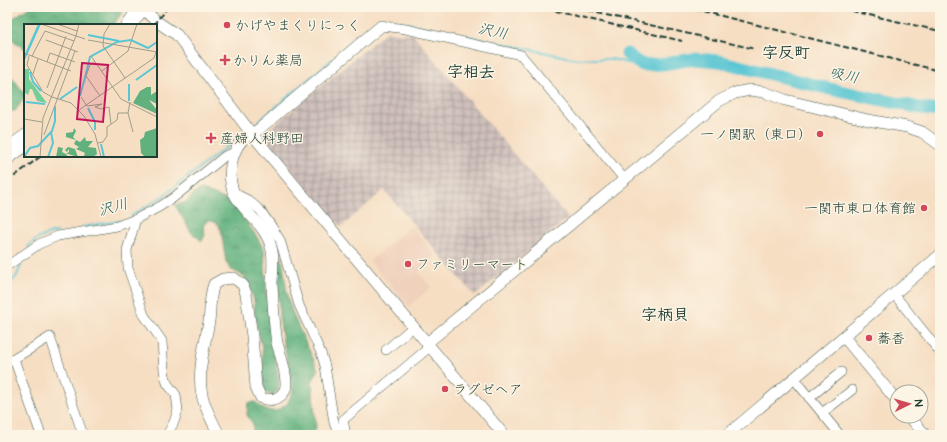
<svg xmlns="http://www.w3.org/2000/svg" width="947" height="442" viewBox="0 0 947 442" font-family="'Architects Daughter','Klee One',sans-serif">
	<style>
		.built { fill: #efd1bc }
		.industrial { fill: url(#industrial-grid) }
		.forest { fill: url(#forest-crowns); stroke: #407759 }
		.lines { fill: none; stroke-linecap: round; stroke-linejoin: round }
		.stream { stroke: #5ac6d3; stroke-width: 2 }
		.river { stroke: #5ac6d3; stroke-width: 13 }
		.minor-casing { stroke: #3f5549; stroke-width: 10 }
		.tertiary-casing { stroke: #3f5549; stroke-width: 12 }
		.trunk-casing { stroke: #3f5549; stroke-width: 16 }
		.minor { stroke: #fff; stroke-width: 9 }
		.tertiary { stroke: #fff; stroke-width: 11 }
		.trunk { stroke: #fff; stroke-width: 15 }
		.rail { stroke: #1f3d34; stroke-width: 2; stroke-dasharray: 6 3; stroke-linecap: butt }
		.poi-dot { fill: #d1495b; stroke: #fcf5e5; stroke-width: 1.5 }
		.labels { text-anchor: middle; stroke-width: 3; stroke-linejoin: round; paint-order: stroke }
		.poi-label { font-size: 14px; fill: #1f3d34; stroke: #fcf5e5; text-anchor: start }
		.water-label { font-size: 15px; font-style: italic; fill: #2e5f5c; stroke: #fcf5e5 }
		.quarter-label { font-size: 16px; font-weight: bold; fill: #1f3d34; stroke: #fcf5e5 }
		.inset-river { fill: none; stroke: #5ac6d3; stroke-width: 2 }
		.inset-road { fill: none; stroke: #a09e8a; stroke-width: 1 }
		.view { fill: #c2185b; fill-opacity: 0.15; stroke: #c2185b; stroke-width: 2 }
		.inset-edge { fill: none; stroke: #1f3d34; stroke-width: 2 }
	</style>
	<defs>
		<pattern id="industrial-grid" width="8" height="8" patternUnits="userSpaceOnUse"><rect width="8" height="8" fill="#cfc0bb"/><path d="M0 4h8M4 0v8" fill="none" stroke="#a79d99"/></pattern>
		<pattern id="forest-crowns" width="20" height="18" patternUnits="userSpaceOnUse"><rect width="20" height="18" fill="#60b17e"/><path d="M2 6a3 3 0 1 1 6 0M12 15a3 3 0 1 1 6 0" fill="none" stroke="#4f9168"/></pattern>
	</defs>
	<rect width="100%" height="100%" fill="#fcf5e5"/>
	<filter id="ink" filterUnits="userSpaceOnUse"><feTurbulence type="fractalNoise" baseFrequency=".025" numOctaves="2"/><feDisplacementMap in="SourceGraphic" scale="8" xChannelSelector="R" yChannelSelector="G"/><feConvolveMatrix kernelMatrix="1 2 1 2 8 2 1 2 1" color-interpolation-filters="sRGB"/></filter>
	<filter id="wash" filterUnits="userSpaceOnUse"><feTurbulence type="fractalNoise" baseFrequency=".012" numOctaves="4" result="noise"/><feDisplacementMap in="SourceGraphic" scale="16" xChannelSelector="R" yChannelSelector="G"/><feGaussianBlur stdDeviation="0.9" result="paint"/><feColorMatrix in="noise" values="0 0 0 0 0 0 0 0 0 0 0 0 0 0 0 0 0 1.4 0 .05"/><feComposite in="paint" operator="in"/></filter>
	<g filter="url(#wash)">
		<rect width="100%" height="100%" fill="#f6dec3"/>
		<path class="built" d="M411,226L436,256L418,272L431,287L408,307L370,261Z"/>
		<path class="industrial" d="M386,32L413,34L568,218L475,296L384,190L341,227L267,141L266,132Z"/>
		<path class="forest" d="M30,7H126L113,25H25V49L14,41L7,31V20C14,19 23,11 30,7Z
			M7,75L12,77L25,94V97L15,111H7Z
			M201,190L225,199L237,208L257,237L264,250L268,315L279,383L278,391L274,395L268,394L264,391L262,347L255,318L254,300L249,284L244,276L230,269L226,262L221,230L217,223L209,220L203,225L205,235L202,241L191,232L175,205L187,202L194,194Z
			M280,254C286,269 284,286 289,302C296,326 309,347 318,370L312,382L316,428L313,435H253V424L247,415L248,403L255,402L265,410L276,411L287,404L293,391L290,371L283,342L279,315L278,262Z"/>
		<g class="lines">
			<path class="stream" d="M257,123L381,18L576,59H612L627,63L643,65
				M131,216L163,196L232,143
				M83,227L120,221
				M28,247C35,239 47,234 57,232
				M7,285C18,279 19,270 23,258"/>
			<path class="river" d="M627,54L637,62L643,65L662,64L694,59L719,61L830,89L925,109L940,111"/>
		</g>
	</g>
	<g filter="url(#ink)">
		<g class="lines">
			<defs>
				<path id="minor" d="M383,26L406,29L521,55L625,180
					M7,147L25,134
					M232,192L248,200L260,210L272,227L280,240L299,305L321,353L325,366L334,423L339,435
					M136,219L127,250L128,268L144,315L162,341L164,371L167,383L176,395L178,410L174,422L167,435
					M7,266L39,244L58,236L117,226L136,219L159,207L173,198L225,156L233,153
					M894,294L940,352
					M386,350L413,327
					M14,359L41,435
					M7,363L50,337L83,435
					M794,379L840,435
					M809,398L841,372
					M822,413L852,390
					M346,435L343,420L426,350L427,343"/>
				<path id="tertiary" d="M142,8L156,21L177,35L251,133L504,435
					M844,337L897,401
					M427,343L719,101L735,93L750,90L764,92L785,100L868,120L907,127L922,132L940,145
					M909,416L925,435
					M219,435C213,422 205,409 202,395C197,371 205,344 209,321C211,307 209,297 214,284L223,279L234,278L243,285L246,294L252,336L256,387L261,398C270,401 280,400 285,390C289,380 280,354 277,343C274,324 273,304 272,285C272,274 274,262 272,251C265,213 221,208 232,161C236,144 243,137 258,130L381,26H383
					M727,435L940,255"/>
				<path id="trunk" d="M129,25L142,7
					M7,157L25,144"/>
			</defs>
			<use href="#minor" class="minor-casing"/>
			<use href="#tertiary" class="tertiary-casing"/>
			<use href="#trunk" class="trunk-casing"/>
			<use href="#minor" class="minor"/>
			<use href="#tertiary" class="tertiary"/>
			<use href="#trunk" class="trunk"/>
			<path class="rail" d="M538,7L682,41
				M571,7L755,49
				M686,7L940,71
				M834,7L940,31
				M153,25L168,7
				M7,182L41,156"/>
		</g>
	</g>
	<g class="poi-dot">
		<circle cx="227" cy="25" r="4"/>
		<path d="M223 54h4v4h4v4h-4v4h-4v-4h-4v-4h4z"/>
		<circle cx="820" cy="134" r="4"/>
		<path d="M209 132h4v4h4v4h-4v4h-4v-4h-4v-4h4z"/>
		<circle cx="924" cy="208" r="4"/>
		<circle cx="408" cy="264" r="4"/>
		<circle cx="869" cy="338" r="4"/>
		<circle cx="445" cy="389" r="4"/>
	</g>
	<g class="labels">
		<g class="poi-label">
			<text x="235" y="30">かげやまくりにっく</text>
			<text x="233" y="65">かりん薬局</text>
			<text x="812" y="139" text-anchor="end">一ノ関駅（東口）</text>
			<text x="220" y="143">産婦人科野田</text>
			<text x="916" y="213" text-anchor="end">一関市東口体育館</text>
			<text x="416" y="269">ファミリーマート</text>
			<text x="877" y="343">蕎香</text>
			<text x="453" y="394">ラグゼヘア</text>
		</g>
		<g class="water-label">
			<text transform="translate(493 31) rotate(12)" y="5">沢川</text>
			<text transform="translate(844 75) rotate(12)" y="5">吸川</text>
			<text transform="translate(113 207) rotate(-15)" y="5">沢川</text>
		</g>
		<g class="quarter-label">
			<text x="786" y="58">字反町</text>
			<text x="471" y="77">字相去</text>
			<text x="665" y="320">字柄貝</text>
		</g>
	</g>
	<g transform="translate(24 24)">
		<rect width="133" height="133" fill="#f6dec3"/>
		<path d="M123,63H127V71L133,67V80L125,76L133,86V90L109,79L116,67ZM50,104L52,107L49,113L52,116L56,118L61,113L62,117H69L64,123L72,124L73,130L69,133L60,132L61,129L52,125L55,123L50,120L52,116L42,113V109L49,108ZM133,104V133H121L117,129L116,116L120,113L121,108ZM34,123L39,124L38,128L42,130L45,128V125L43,128L41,126L44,123L51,125L54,133L44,130H42L44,133H32Z" fill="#60b17e"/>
		<path d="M1,45H5V55L23,79L13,77L8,65H6L4,71L0,68Z" fill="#75ce95"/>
		<path d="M14,0H17L0,38V32Z" fill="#5ac6d3"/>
		<path class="inset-river" d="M64,11L95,17M6,48L9,58L17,67M112,56L133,41M60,58L66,33L93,18L107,16L124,24L133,18M56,72L60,57M36,75L53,63M105,77V60M2,78L21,80M64,84L71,98V106M77,120L80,133M0,133L6,124L14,122L28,107L31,97V82M24,133L29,119L27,108"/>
		<path class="inset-road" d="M17,0L52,12L39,44L47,47M33,0L53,7M55,0L52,12L61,15M86,0L80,10L79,22L101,54M22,16L54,28M64,16L133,28M0,29L39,44L19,94L16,133M5,32L3,41L19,68L28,73M8,32L21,7L50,17M67,32L97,75L133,93M71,37L66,41L62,52L76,72M23,38L26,29L51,38M78,47L104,27L113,0M9,50L14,35M23,64L42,12M28,73L47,79L60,92L71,110L77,133M57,73L63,82L78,80L71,83L77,85L85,83L87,100M106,78L104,89L109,108M55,86L130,34L132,28M0,95L18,98M20,111L51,27M74,119L79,118L83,112V103L93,96L94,89H104"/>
		<path class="view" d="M58,39L84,41L79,98L53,95Z"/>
		<rect width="133" height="133" class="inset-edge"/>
	</g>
	<rect width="947" height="442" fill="none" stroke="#fcf5e5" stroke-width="24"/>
	<g transform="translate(909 404) rotate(85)"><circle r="19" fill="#fcf5e5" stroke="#a4ab9e"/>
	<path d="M0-3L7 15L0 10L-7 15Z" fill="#d1495b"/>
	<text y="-6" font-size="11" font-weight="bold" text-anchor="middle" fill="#1f3d34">N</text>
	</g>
</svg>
